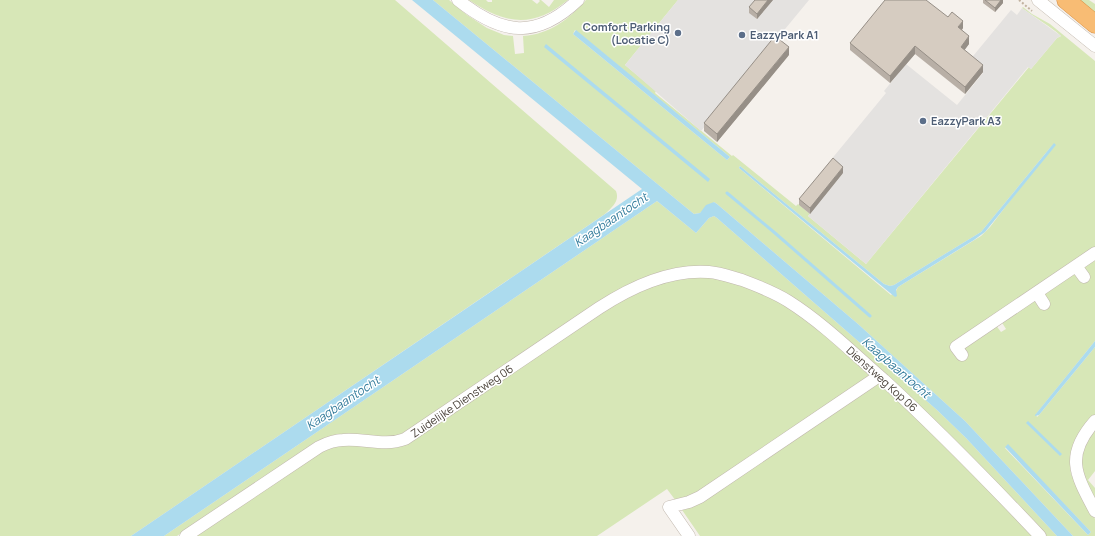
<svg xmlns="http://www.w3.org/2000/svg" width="1095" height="536" viewBox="0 0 1095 536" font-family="Manrope,sans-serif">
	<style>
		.green { fill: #d7e7b7; fill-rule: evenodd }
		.parking { fill: #e4e2e0 }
		.water { fill: #acdbee }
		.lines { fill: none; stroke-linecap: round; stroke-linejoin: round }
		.stream { stroke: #acdbee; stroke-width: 3 }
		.minor-casing { stroke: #c1b8ae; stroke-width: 13 }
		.highway-casing { stroke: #d88f43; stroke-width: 19 }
		.path { stroke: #c2b2a0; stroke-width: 2; stroke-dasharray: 2 2; stroke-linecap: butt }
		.minor { stroke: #fff; stroke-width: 12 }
		.highway { stroke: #f8bc74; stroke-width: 18 }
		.wall { fill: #b8afa6 }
		.shaded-wall { fill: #968f87 }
		.building { fill: #d6ccc1; stroke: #968f87 }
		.service-dot { fill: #5c6f8a; stroke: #fff; stroke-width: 1.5 }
		.labels { text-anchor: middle; stroke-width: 3; stroke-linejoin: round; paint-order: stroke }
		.service-label { font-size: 11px; font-weight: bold; fill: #4e5e75; stroke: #fff; text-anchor: start }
		.street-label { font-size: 11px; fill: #494139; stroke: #fff }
		.water-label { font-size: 12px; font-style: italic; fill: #307a9a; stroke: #fff }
	</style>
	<rect width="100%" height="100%" fill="#f5f1ec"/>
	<path class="green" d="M0,0H395L616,191C620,201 612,207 605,214L131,536H0Z
		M433,0H449L467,15L487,28L504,35L513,36L515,54L524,53L523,36C550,34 568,20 586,0H678L625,65L656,91L655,93L732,156L733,155L796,206L798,204L810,214L808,216L866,264L1029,67L1031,69L1057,38L1061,36C1049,25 1035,18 1022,8L1023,7L1032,14L1050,24L1095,61V251L960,347L995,324L1001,332L1006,329L1001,321L1095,256V341L1036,414L1037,417L1039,415L1095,347V416L1070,463L1071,474L1095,519V536H1073L965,421L858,324L717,204L714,202L700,213L694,214ZM575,30L730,157L727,160L573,34ZM1054,143L990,227L981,236L898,287L896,291L891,295L739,168L740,166L884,284L890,286L894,285L981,232ZM1008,445L1091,532L1088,535L1005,448Z
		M469,0H486L488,2H492V0H532L537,4L540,1L539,0H541L549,7L554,0H568C532,29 505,24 469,0Z
		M1078,0H1089L1095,4V14Z
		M657,201L696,233L709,218L714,216L717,218L937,410L966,438L1057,536H1046L960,445L851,345L740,275H657L414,429L396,436L317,441L177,536H164Z
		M713,277L763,292L802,315L869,375L868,377L701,494L676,501L667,489L597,536H192L322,451C332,448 342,444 353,445C367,446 380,449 394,447L629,294L680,278Z
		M875,383L882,384L1034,536H700L680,507Z
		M1095,425V471L1088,480L1095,488V505L1080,478L1083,441Z"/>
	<path class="parking" d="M678,0H809L701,131L625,65Z
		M1022,8L1061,36L1057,38L1031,69L1028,67L866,264L808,216L843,173L830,161L886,93L884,91L906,64L957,105L983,73L969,61L1011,10L1017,15Z"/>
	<path class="water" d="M412,0H433L694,214L700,213L706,205L714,202L717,204L858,324L965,421L1073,536H1057L966,438L937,410L717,218L714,216L709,218L696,233L657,201L164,536H131L642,189Z
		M576,30L730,157L727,160L573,34Z
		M546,44L710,179L708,182L544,47Z
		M1054,143L1056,145L985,232L974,240L898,287L896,290L897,296L895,297L739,168L740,166L884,284L890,286L894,285L981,232Z
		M1095,341V347L1039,415L1035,416V415Z
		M1028,421L1062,454L1060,456L1026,423Z
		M1008,444L1091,532L1088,535L1005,447Z"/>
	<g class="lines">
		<path class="stream" d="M727,193L775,233L870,316"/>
		<defs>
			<path id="minor" d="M458,0C502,35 536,40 578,0
				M1038,0L1095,46
				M1076,266L1084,277
				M1037,293L1044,304
				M962,355L956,347L1095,253
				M1095,421C1064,456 1076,475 1095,511
				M186,536L319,447C327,443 335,440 343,440C364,438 384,447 405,439L599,308C631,287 671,269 709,272C721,273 731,277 742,280C758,286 774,292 788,301C823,323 853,353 884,380C938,430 989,482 1040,536
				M689,536L669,507L689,502L700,497L879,376"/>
			<path id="highway" d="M1066,0L1095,24"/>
		</defs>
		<use href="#minor" class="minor-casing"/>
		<use href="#highway" class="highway-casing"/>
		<path class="path" d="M1019,0L1032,11"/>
		<use href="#minor" class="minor"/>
		<use href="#highway" class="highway"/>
	</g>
	<path class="wall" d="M773,0L757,19L749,13V7Z
		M983,0H1003V3L995,12L983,3Z
		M963,28L962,30L969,44L964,50L983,72L965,94L915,54L890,83L850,50V43Z
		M789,55L717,142L704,131V123Z
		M843,173L810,214L799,205V199Z"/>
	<path class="shaded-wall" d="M768,0H773L757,19V14Z
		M1001,0H1003V3L995,12V8Z
		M963,21V28L958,35V27Z
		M969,36V44L961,55V47Z
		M915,46V54L890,83V76Z
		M789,47V55L717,142V134Z
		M983,65V72L965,94V87Z
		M843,167V173L810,214V208Z"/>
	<path class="building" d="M755,0H768L757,14L749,7Z
		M885,0H926L948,17L952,12L963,21L958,27L969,36L961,47L983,65L965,87L915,46L890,76L850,43Z
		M985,0H1001L995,8Z
		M775,36L789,47L717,134L704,123Z
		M833,158L843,167L810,208L799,199Z"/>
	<g class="service-dot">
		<circle cx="678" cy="33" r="4"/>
		<circle cx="742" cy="35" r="4"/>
		<circle cx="923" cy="121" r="4"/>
	</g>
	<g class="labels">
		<g class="service-label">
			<text x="670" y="31" text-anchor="end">Comfort Parking<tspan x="670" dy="13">(Locatie C)</tspan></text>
			<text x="750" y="39">EazzyPark A1</text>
			<text x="931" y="125">EazzyPark A3</text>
		</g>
		<g class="street-label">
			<text transform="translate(882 379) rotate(42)" y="4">Dienstweg Kop 06</text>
			<text transform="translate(462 401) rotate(-34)" y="4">Zuidelijke Dienstweg 06</text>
		</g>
		<g class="water-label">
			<text transform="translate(611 220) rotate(-34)" y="4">Kaagbaantocht</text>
			<text transform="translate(896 368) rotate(41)" y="4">Kaagbaantocht</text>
			<text transform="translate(343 403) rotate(-34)" y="4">Kaagbaantocht</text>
		</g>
	</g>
</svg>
